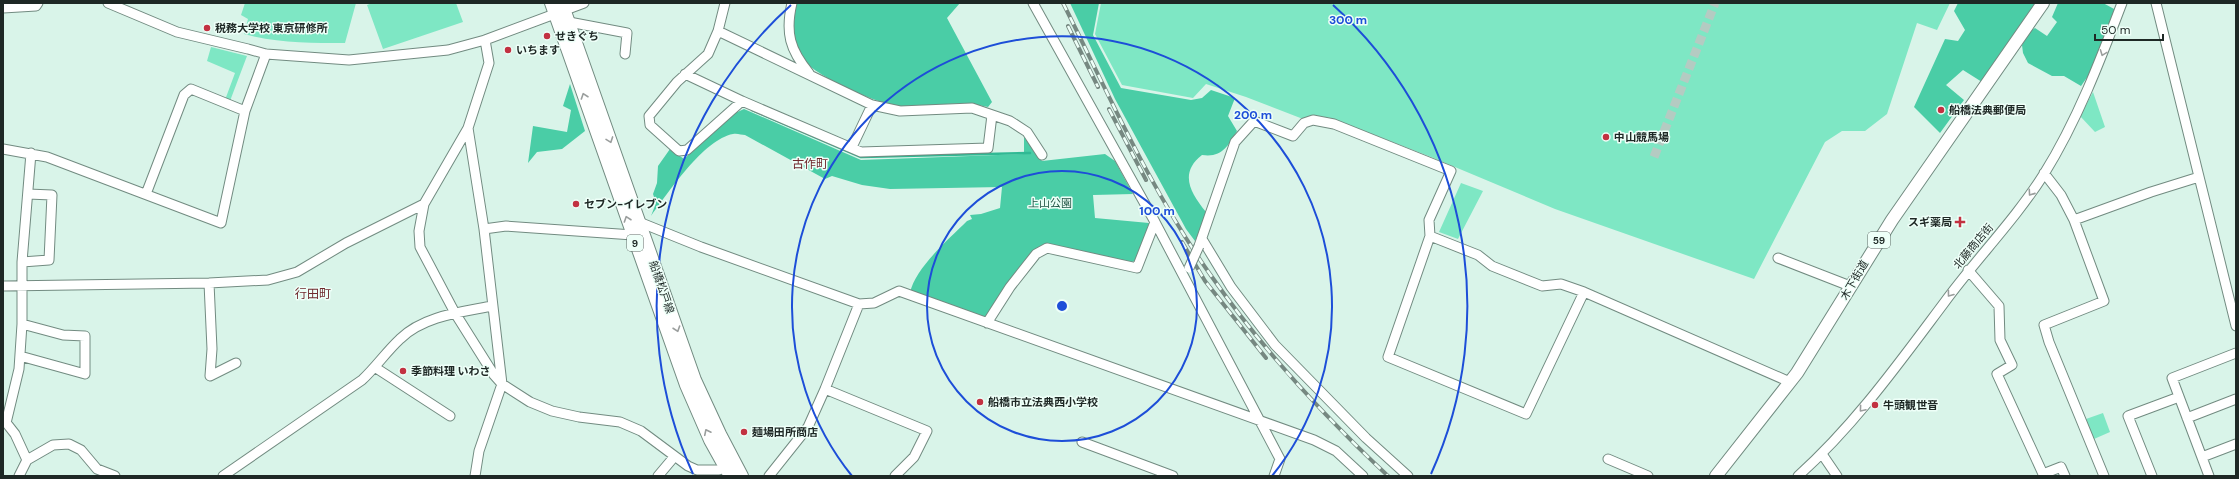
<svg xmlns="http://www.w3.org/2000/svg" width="2239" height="479" viewBox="0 0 2239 479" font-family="'DM Sans','Noto Sans JP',sans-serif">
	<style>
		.green { fill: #7ee7c4 }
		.forest { fill: #4acda6 }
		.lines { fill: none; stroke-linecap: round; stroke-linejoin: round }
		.stream { stroke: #30b994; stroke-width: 2.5 }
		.minor-tunnel { stroke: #b4cbc2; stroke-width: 9; stroke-dasharray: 9 4.5; stroke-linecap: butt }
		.minor-casing { stroke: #728b81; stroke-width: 11 }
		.major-casing { stroke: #728b81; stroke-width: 14 }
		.minor { stroke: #fff; stroke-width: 9 }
		.major { stroke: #fff; stroke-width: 12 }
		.rail-casing { stroke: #768881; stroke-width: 4 }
		.rail { stroke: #eefff8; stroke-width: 2.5; stroke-dasharray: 8; stroke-linecap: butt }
		.minor-bridge-casing { stroke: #728b81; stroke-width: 11; stroke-linecap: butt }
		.minor-bridge { stroke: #fff; stroke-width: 9 }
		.oneway { stroke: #9a9e9d }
		.ring { fill: none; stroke: #1d4ed8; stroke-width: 2 }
		.poi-dot { fill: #c23141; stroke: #eefff8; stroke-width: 1.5 }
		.labels { text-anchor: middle; stroke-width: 3; stroke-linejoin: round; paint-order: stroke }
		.shield { fill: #eefff8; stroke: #5c6864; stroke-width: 1 }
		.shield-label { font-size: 10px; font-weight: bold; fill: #1e2825 }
		.poi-label { font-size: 11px; font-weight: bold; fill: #1e2825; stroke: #eefff8; text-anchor: start }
		.park-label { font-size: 11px; fill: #225747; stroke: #eefff8 }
		.street-label { font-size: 11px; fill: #1e2825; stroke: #eefff8 }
		.neighbourhood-label { font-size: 12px; fill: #70292d; stroke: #eefff8 }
		.centre { fill: #1d4ed8; stroke: #eefff8; stroke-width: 2 }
		.ring-label { font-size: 12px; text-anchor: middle; font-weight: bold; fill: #1d4ed8; stroke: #eefff8; stroke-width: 3; stroke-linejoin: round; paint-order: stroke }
	</style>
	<rect width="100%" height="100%" fill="#d9f4e9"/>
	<path class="green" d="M245,3H356L345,43C311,43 277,43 244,34L248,19L241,15Z
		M372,3H456L463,22L383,49L367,5Z
		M1101,3H1950L1937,30L1917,23L1887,114L1865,131H1842L1825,142L1754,279L1555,209L1431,157L1331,118L1313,115L1303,119L1246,97L1206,84L1193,98L1122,85L1095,34Z
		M211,47L247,56L230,101L225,100L235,73L207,61Z
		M2093,92L2105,127L2095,132L2080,116Z
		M1461,183L1483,191L1458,239L1439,232Z
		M2103,413L2110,432L2094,439L2086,419Z"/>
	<path class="forest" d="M797,3H960L947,18L992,102L988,107C959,100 930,107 900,106C879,105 808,74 799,54C792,38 793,19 797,3Z
		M1070,3H1099L1093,35L1121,88L1191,100L1202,98L1211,90L1235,98L1228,116L1237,131C1228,146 1222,158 1202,155C1179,173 1190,192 1206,212L1203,225L1195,241L1186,229L1115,99Z
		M1958,3H2038L1982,82L1963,70L1946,85L1964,100L1940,133L1914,107L1945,39L1958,41L1965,30L1954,11Z
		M2058,3H2103L2116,10L2088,76L2081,86L2064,76H2052L2028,63L2023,53L2022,45L2029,32L2035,28L2047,36L2057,22L2052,17Z
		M570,84L585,131L562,149L537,152L528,163L533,126L567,132L571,110L563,106Z
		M744,109L861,160L1024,154V137L1042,161L1105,154L1115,161L1133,194L1093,195L1095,218L1149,223L1137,259L1129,264L1052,247L1033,251L986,316L982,318L910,293C915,268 949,239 967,221L972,219L970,215L981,214L1000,208L1002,187L890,189L862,185L832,176L825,179L745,135C742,135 737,133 733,134C704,139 668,193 651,216L656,203L653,194L657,183L658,166L670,149L684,159L733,114Z"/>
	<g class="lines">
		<path class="stream" d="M752,110L861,157L1030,153"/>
		<path class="minor-tunnel" d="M1654,157L1715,3"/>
		<defs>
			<path id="minor" d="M108,3L177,32L248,49L266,54L349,60L448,50L485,40L584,3
				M725,3L718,31L708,54L677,82L649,116L650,125L679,151L687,150L742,101
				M792,3C785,33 790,50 809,73
				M1033,3L1155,222L1280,459L1274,476
				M2156,3L2236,326
				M3,8L36,6L38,3
				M569,22L627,33L625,54
				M718,31L872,105L900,111L972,108L1010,121L1027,132L1042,155
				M485,40L489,63L468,128L424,204L419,231L420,247L455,313L494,375L502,384L530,402L552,411L579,417L620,422L641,431L688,466L697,470H719L729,465
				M685,74L742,101L861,152L988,148L992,115
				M468,128L484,229L502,384L479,451L475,476
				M852,147L872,105
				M3,149L47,157L221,223L245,111L266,54
				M2044,173L2061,195L2074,220L2151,192L2199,177
				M146,194L184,95L191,89L245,111
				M2074,220L2104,301L2044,325L2049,342L2104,476
				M639,222L701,247L859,304L874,303L899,291L1314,440L1336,451L1363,476
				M484,229L506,226L633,235
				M1430,236L1478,255L1492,266L1542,286L1561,284L1584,292L1790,382
				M1202,239L1231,287L1275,345L1366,438L1408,476
				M1199,246L1235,142L1254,121L1293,136L1304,123L1313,120L1334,124L1451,171L1429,220L1430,236L1388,357L1526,414L1584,292
				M1778,258L1850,286
				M22,262L49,260L52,195L28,194
				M1968,270L1999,306L2000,340L2012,365L1997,374L2043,474L2061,467L2065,476
				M209,283L212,349L210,376L236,363
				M3,286L209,283L268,280L297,272L346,243L424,204
				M987,323L1010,287L1036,254L1047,248L1137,268L1155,222
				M20,356L85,374V336L63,335L22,324
				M376,368L450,416
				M825,389L927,431L914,457L895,476
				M2187,418L2236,399
				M4,420L15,434L27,460L19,476
				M6,423L19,369L22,324V262L31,153
				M1082,442L1173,476
				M1822,454L1837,476
				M2202,457L2236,444
				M1608,459L1648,476
				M27,460L53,445L69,444L81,450L97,469L115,476
				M223,476L362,380C376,367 386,352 400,339C423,316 462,312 492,306
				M658,476L674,457
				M769,476L808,427L825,389L859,304
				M1798,476C1854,426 1899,363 1944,303C1976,259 2015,220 2044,174C2077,121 2100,61 2122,3
				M2152,476L2128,416L2179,397
				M2209,476L2172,378L2236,353"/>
			<path id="major" d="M551,3L686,385L710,440L730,476
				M562,3L695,380L720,434L742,476
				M1716,476L1797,373L1892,220L2043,3"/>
		</defs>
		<use href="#minor" class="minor-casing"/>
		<use href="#major" class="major-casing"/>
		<use href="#minor" class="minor"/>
		<use href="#major" class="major"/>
		<defs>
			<path id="rail" d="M1063,3C1109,95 1152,193 1212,277C1263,350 1323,415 1388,476
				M1068,26L1098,87
				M1109,109L1146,180
				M1182,242L1205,281L1266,358"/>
		</defs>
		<use href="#rail" class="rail-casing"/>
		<use href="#rail" class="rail"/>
		<defs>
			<path id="minor-bridge" d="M1189,268L1199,246"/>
		</defs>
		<use href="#minor-bridge" class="minor-bridge-casing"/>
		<use href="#minor-bridge" class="minor-bridge"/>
	</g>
	<defs><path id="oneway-chevron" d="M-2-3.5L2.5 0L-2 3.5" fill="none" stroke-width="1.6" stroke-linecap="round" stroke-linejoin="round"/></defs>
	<g class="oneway">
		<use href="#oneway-chevron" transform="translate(2103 53) rotate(111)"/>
		<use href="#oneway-chevron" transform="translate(584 96) rotate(-109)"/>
		<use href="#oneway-chevron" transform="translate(610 140) rotate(70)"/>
		<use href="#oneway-chevron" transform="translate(2031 193) rotate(125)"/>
		<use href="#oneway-chevron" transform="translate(627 219) rotate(-109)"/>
		<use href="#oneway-chevron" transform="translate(1950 294) rotate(127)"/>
		<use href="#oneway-chevron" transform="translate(677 329) rotate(71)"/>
		<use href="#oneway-chevron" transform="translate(1862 409) rotate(130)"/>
		<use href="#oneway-chevron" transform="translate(707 432) rotate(-116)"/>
	</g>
	<g class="ring">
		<circle cx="1062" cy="306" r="135"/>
		<path d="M852 476A270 270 0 1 1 1272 476"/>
		<path d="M693 474A405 405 0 0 1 791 5M1333 5A405 405 0 0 1 1431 474"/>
	</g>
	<g class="poi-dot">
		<circle cx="207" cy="28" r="4"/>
		<circle cx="547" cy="36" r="4"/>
		<circle cx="508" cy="50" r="4"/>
		<circle cx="1941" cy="110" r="4"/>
		<circle cx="1606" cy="137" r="4"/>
		<circle cx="576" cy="204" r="4"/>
		<path d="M1958 216h4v4h4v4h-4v4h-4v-4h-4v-4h4z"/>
		<circle cx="403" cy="371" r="4"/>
		<circle cx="980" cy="402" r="4"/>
		<circle cx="1875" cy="405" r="4"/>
		<circle cx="744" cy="432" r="4"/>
	</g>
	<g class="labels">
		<g class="shield">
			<rect x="1868" y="232" width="22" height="16" rx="3"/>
			<rect x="627" y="235" width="16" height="16" rx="3"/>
		</g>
		<g class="shield-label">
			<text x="1879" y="244">59</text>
			<text x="635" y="247">9</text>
		</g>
		<g class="poi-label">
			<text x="215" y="32">税務大学校 東京研修所</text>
			<text x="555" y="40">せきぐち</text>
			<text x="516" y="54">いちます</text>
			<text x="1949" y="114">船橋法典郵便局</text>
			<text x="1614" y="141">中山競馬場</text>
			<text x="584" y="208">セブン-イレブン</text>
			<text x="1952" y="226" text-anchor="end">スギ薬局</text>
			<text x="411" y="375">季節料理 いわさ</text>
			<text x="988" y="406">船橋市立法典西小学校</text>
			<text x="1883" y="409">牛頭観世音</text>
			<text x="752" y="436">麺場田所商店</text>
		</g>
		<g class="park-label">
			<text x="1050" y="207">上山公園</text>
		</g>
		<g class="street-label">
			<text transform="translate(1973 246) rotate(-50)" y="4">北藤商店街</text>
			<text transform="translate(1854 280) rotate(-60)" y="4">木下街道</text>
			<text transform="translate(662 287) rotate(71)" y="4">船橋松戸線</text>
		</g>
		<g class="neighbourhood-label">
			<text x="810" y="168">古作町</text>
			<text x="313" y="298">行田町</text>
		</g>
	</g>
	<circle cx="1062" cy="306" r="6" class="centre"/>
	<g class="ring-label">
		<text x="1348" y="24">300 m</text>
		<text x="1253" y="119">200 m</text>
		<text x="1157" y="215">100 m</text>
	</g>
	<rect width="2239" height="479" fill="none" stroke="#1e2825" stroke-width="8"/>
	<path d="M2095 34v6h68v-6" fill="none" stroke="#1e2825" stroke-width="2"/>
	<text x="2101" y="34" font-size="12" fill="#1e2825" stroke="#eefff8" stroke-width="3" paint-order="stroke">50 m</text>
</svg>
